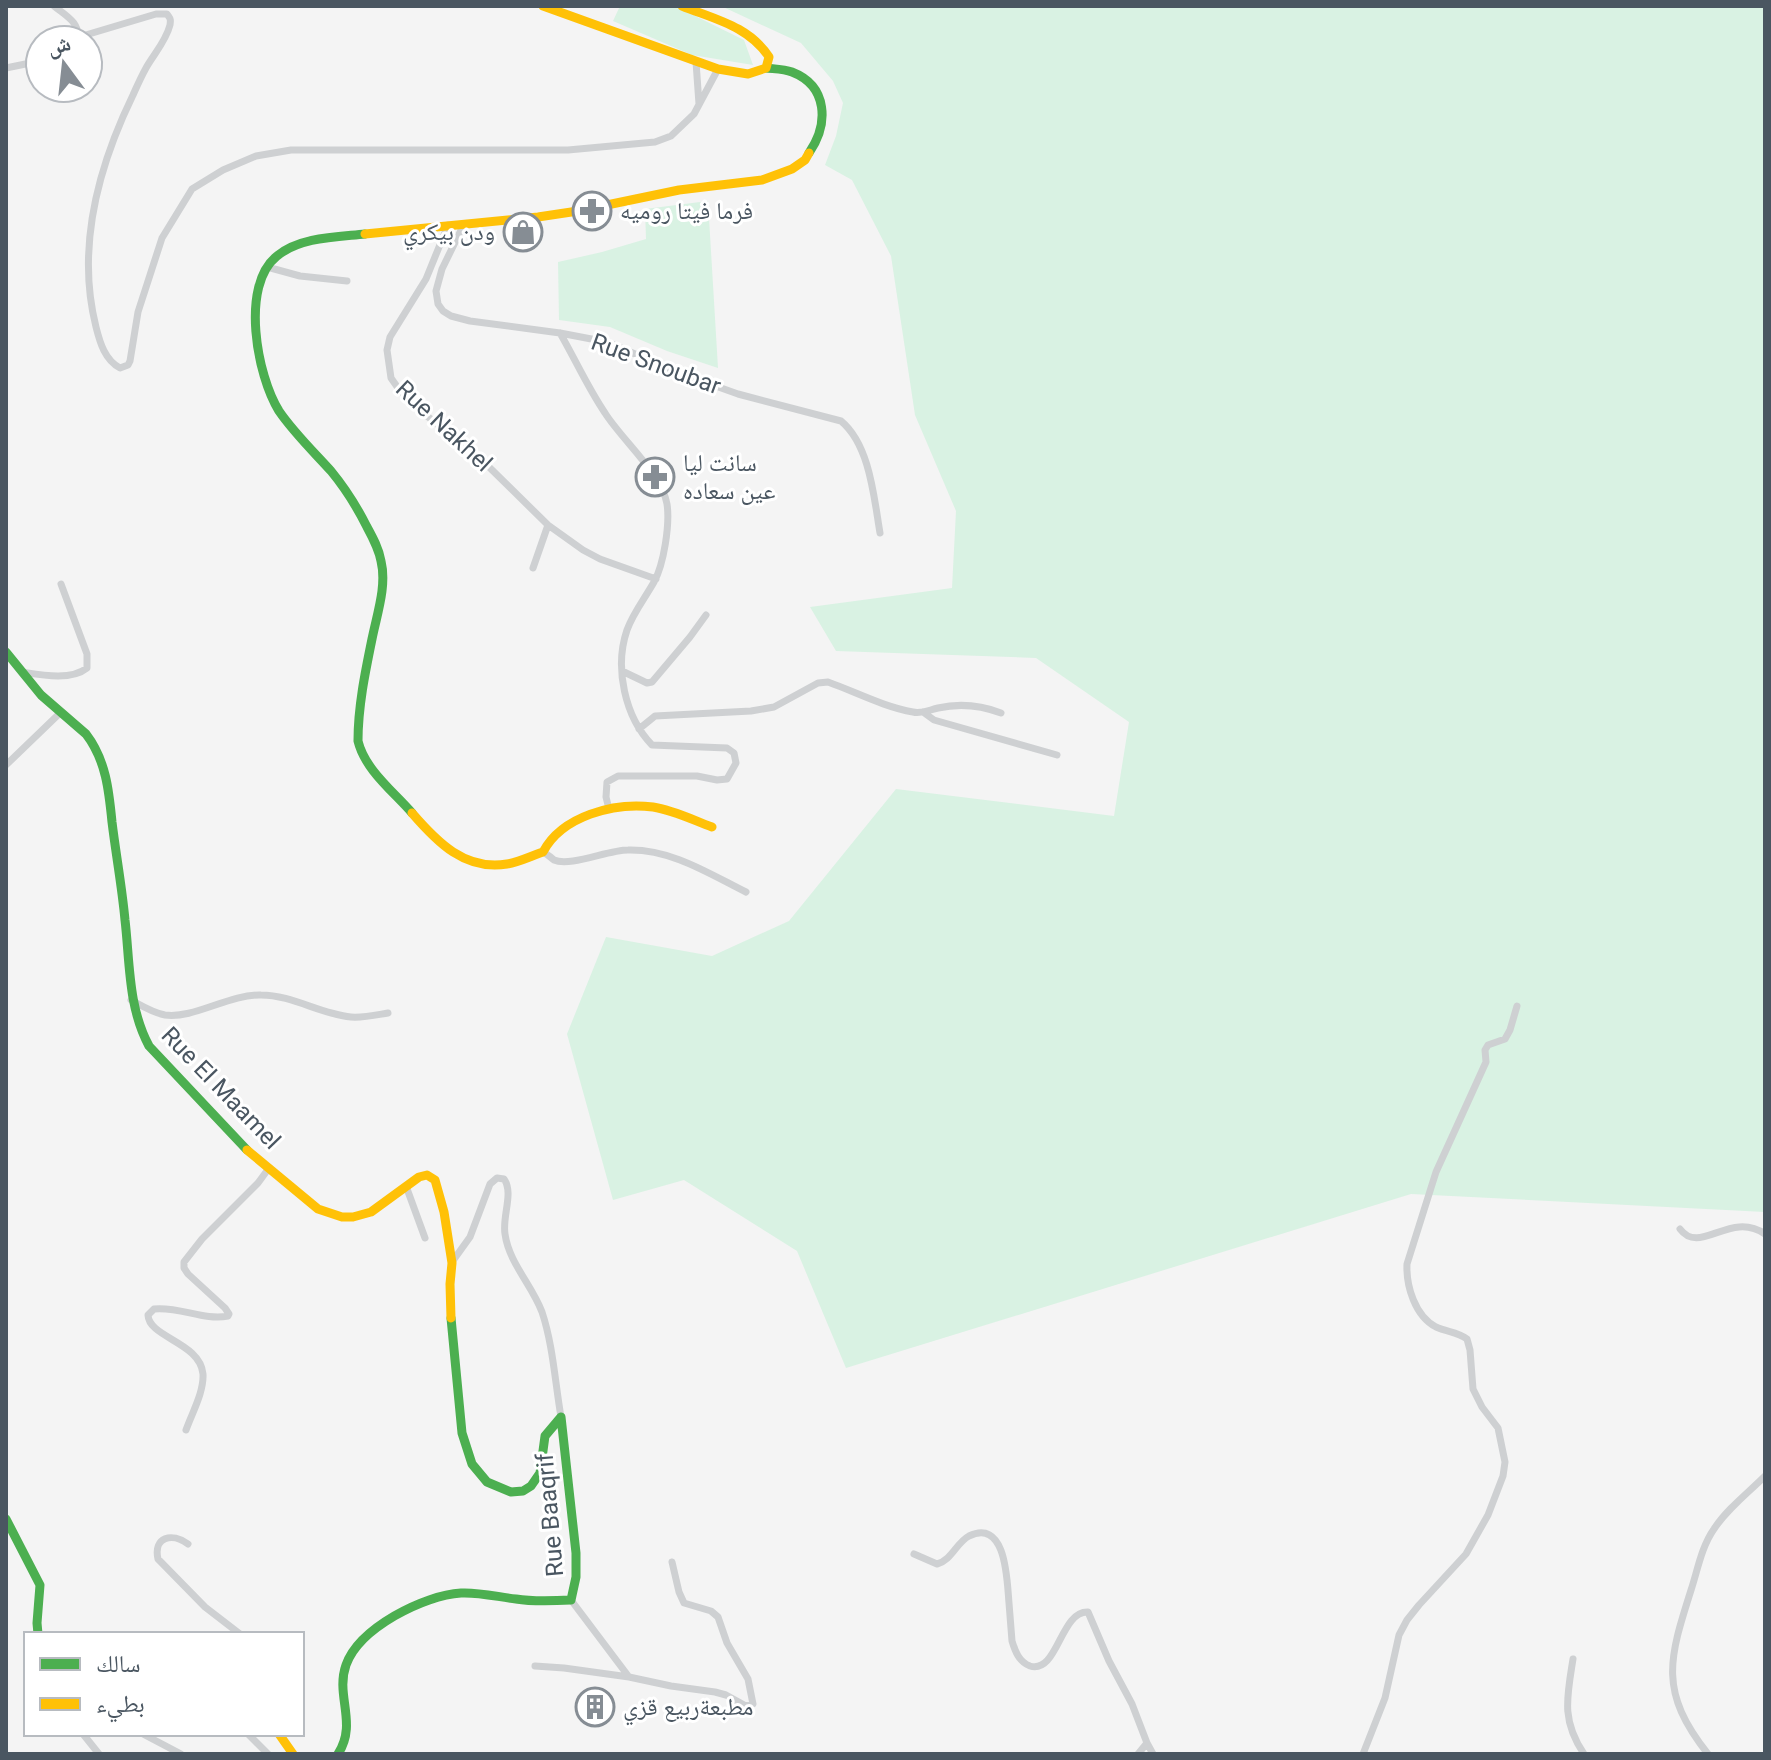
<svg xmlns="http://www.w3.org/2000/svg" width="1771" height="1760" viewBox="0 0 1771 1760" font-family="Roboto,'Noto Naskh Arabic',sans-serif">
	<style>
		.green { fill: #d9f2e3 }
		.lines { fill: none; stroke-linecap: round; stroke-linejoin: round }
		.street { stroke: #ced0d2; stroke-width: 7 }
		.fast { stroke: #4caf50; stroke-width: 9 }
		.slow { stroke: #ffc107; stroke-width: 9 }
		.labels { text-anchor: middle; stroke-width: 6; stroke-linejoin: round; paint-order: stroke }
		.poi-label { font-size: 24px; fill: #4a5661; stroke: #fff; text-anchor: start }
		.street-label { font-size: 24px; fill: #4a5661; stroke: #fff }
	</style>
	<rect width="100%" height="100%" fill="#f4f4f4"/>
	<path class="green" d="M620,6H675L744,40L753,65L692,55L613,21Z
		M721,6H1765V1212L1411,1194L846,1368L797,1251L684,1180L613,1200L567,1034L606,937L712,956L789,921L896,789L1114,816L1129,722L1036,658L836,651L810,607L952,588L956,511L915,415L891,256L852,180L825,165L836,136L843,103L833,81L801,43Z
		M708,201L718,368L667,351L610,327L559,320L558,262L602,252L646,239L645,209Z"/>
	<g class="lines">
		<path class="street" d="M54,6C66,16 80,22 78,40
			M79,37L156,14H167C170,19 171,18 170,25C166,41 154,54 146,68C141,77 137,86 133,95C98,167 76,248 96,327C100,343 105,360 120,368L128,365L130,361L138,312L162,238L192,189L223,170L256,156L291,150H568L655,142L671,136L694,114L718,69
			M696,62L699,104
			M6,68L40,61
			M464,224L442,269L436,291L438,304L443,311L451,316L470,321L560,333L607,342L682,374L738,394L841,421C870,445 874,498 880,533
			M448,225L426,279L390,337L387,350L391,378L398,388L421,411L489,467L548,525L583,550L600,559L656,579
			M267,267L300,276L347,281
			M560,333C575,359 588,388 605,413C622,440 662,474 667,504C670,524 664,564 654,582C645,598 633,613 627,630C614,668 625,717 652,745L727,748L734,753L736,763L727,779L717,780L697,776H618L607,782L606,797L609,809
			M533,568L548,525
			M622,671L647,683L652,682L690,637L706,615
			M22,672C41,675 71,681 87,668V654L61,584
			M923,712L934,720L1057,755
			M639,729L655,716L751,711L774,707L818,683L828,682C856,692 884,707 913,712C922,714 929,710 938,708C960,703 980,705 1001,713
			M6,765L60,713
			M543,852C544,852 553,859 554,860C570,867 608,850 628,850C671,849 708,873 746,892
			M131,1000C142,1006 153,1013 165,1015C194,1019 229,994 261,995C292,995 320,1014 351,1017C363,1018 376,1015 388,1013
			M406,1186L425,1238
			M1680,1229C1700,1256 1730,1210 1765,1234
			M452,1262L470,1237L490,1184L497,1178L504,1179C514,1193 502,1216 505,1234C509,1263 532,1285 542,1312C553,1345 555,1382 561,1417
			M186,1430C192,1413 204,1392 203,1374C200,1342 149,1338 148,1315L154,1309C179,1306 204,1321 228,1316L229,1314L225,1308L188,1274L184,1268V1262L202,1239L258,1183L269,1168
			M188,1544C172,1532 153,1537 158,1559L205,1607L240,1634
			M914,1554L937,1564C952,1560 956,1543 969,1536C1007,1518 1007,1582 1009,1603C1010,1616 1011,1628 1012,1641C1015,1651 1019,1662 1030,1666C1058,1674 1060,1611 1088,1612L1109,1661L1132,1704L1147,1743
			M1573,1659C1567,1697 1561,1720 1584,1754
			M535,1666L564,1668L629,1677L571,1600
			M629,1677L671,1686L715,1692L726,1695L746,1706L753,1704L748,1679L727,1643L718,1617L711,1611L684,1603L679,1592L672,1562
			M83,1734L99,1754
			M143,1734L181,1754
			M248,1734L268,1754
			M1138,1754L1147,1743L1153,1754
			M1363,1754L1385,1698L1399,1635L1407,1620L1419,1605L1466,1554L1488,1515L1503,1476L1505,1462L1498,1428L1482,1407L1473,1389L1470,1350L1467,1339C1458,1332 1447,1332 1436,1327C1415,1316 1406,1286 1407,1264L1436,1172L1486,1062L1485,1050L1488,1045L1505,1039L1510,1030L1517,1006
			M1708,1754C1658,1691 1669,1659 1692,1587C1698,1568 1702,1546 1714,1529C1727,1509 1748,1493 1765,1476"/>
		<path class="fast" d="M766,68C775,69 784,69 792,72C828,86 829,124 809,153
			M365,234C337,237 300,237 277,256C240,285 257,376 279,411C294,433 313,451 331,471C345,488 357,507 367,527C373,538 379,549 381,561C387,586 377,614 372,639C365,673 358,707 358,741C365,770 394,792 412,813
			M6,652L41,695L86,734C106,760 109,791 112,822C116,855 122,887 125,920C130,963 128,1007 149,1046L247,1150
			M451,1318L462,1433L472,1464L487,1482L511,1492L523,1491L531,1486L540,1473L545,1436L561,1417
			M6,1519L40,1585L37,1623L38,1634
			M338,1754C358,1723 335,1696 346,1665C359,1628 424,1595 461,1593C479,1592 498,1597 516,1599C534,1602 553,1601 571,1600L576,1577V1553L561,1417"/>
		<path class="slow" d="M543,6L718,69L748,74L766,68L769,57C749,26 714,19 682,6
			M365,234L538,217L578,211L679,190L762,180L792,169L805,160L809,153
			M412,813C437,842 465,871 507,864C519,862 531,856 543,852C562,816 614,802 653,807C673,810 693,820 712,827
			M247,1150L318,1209L342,1217H353L371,1212L419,1177L427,1175L435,1180L444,1212L452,1263L450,1284L451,1318
			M279,1734L293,1754"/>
	</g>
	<defs>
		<symbol id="pharmacy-ring" viewBox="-11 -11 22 22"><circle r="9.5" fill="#fff" stroke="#868d94" stroke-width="1.5"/><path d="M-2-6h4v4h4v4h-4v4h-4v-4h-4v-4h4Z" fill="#868d94"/></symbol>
		<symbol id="shop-ring" viewBox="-11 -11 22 22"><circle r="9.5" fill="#fff" stroke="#868d94" stroke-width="1.5"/><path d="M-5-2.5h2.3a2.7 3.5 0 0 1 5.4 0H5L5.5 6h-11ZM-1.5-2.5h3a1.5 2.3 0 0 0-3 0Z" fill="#868d94"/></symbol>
		<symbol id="building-ring" viewBox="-11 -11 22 22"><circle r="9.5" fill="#fff" stroke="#868d94" stroke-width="1.5"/><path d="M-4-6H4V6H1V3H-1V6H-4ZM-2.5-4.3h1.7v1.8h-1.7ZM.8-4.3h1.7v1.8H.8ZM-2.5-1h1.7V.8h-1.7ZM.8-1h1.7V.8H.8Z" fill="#868d94"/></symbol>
	</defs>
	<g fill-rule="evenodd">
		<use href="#pharmacy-ring" x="570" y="189" width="44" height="44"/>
		<use href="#shop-ring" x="501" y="210" width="44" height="44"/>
		<use href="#pharmacy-ring" x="633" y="455" width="44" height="44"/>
		<use href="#building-ring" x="573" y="1685" width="44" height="44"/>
	</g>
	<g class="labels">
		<g class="poi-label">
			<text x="620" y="219">فرما فيتا روميه</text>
			<text x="495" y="240" text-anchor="end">ودن بيكري</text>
			<text x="683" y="471">سانت ليا<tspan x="683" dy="28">عين سعاده</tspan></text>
			<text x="623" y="1715">مطبعةربيع قزي</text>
		</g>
		<g class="street-label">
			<text transform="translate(656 364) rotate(20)" y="8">Rue Snoubar</text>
			<text transform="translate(444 426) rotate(43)" y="8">Rue Nakhel</text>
			<text transform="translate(221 1088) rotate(46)" y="8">Rue El Maamel</text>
			<text transform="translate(550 1515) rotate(-95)" y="8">Rue Baaqrif</text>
		</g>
	</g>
	<rect width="1771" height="1760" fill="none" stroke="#4a5661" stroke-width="16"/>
	<rect x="24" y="1632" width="280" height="104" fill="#ffffff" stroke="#b7bbc0" stroke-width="2"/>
	<rect x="40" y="1658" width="40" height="12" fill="#4caf50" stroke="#b7bbc0" stroke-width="2"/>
	<text x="96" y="1672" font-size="24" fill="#4a5661">سالك</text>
	<rect x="40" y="1698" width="40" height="12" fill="#ffc107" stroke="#b7bbc0" stroke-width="2"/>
	<text x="96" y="1712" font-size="24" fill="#4a5661">بطيء</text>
	<g transform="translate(64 64) rotate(345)"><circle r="38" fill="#ffffff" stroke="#b7bbc0" stroke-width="2"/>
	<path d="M0-6L14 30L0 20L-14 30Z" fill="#868d94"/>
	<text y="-12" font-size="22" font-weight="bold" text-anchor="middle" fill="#4a5661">ش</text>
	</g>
</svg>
